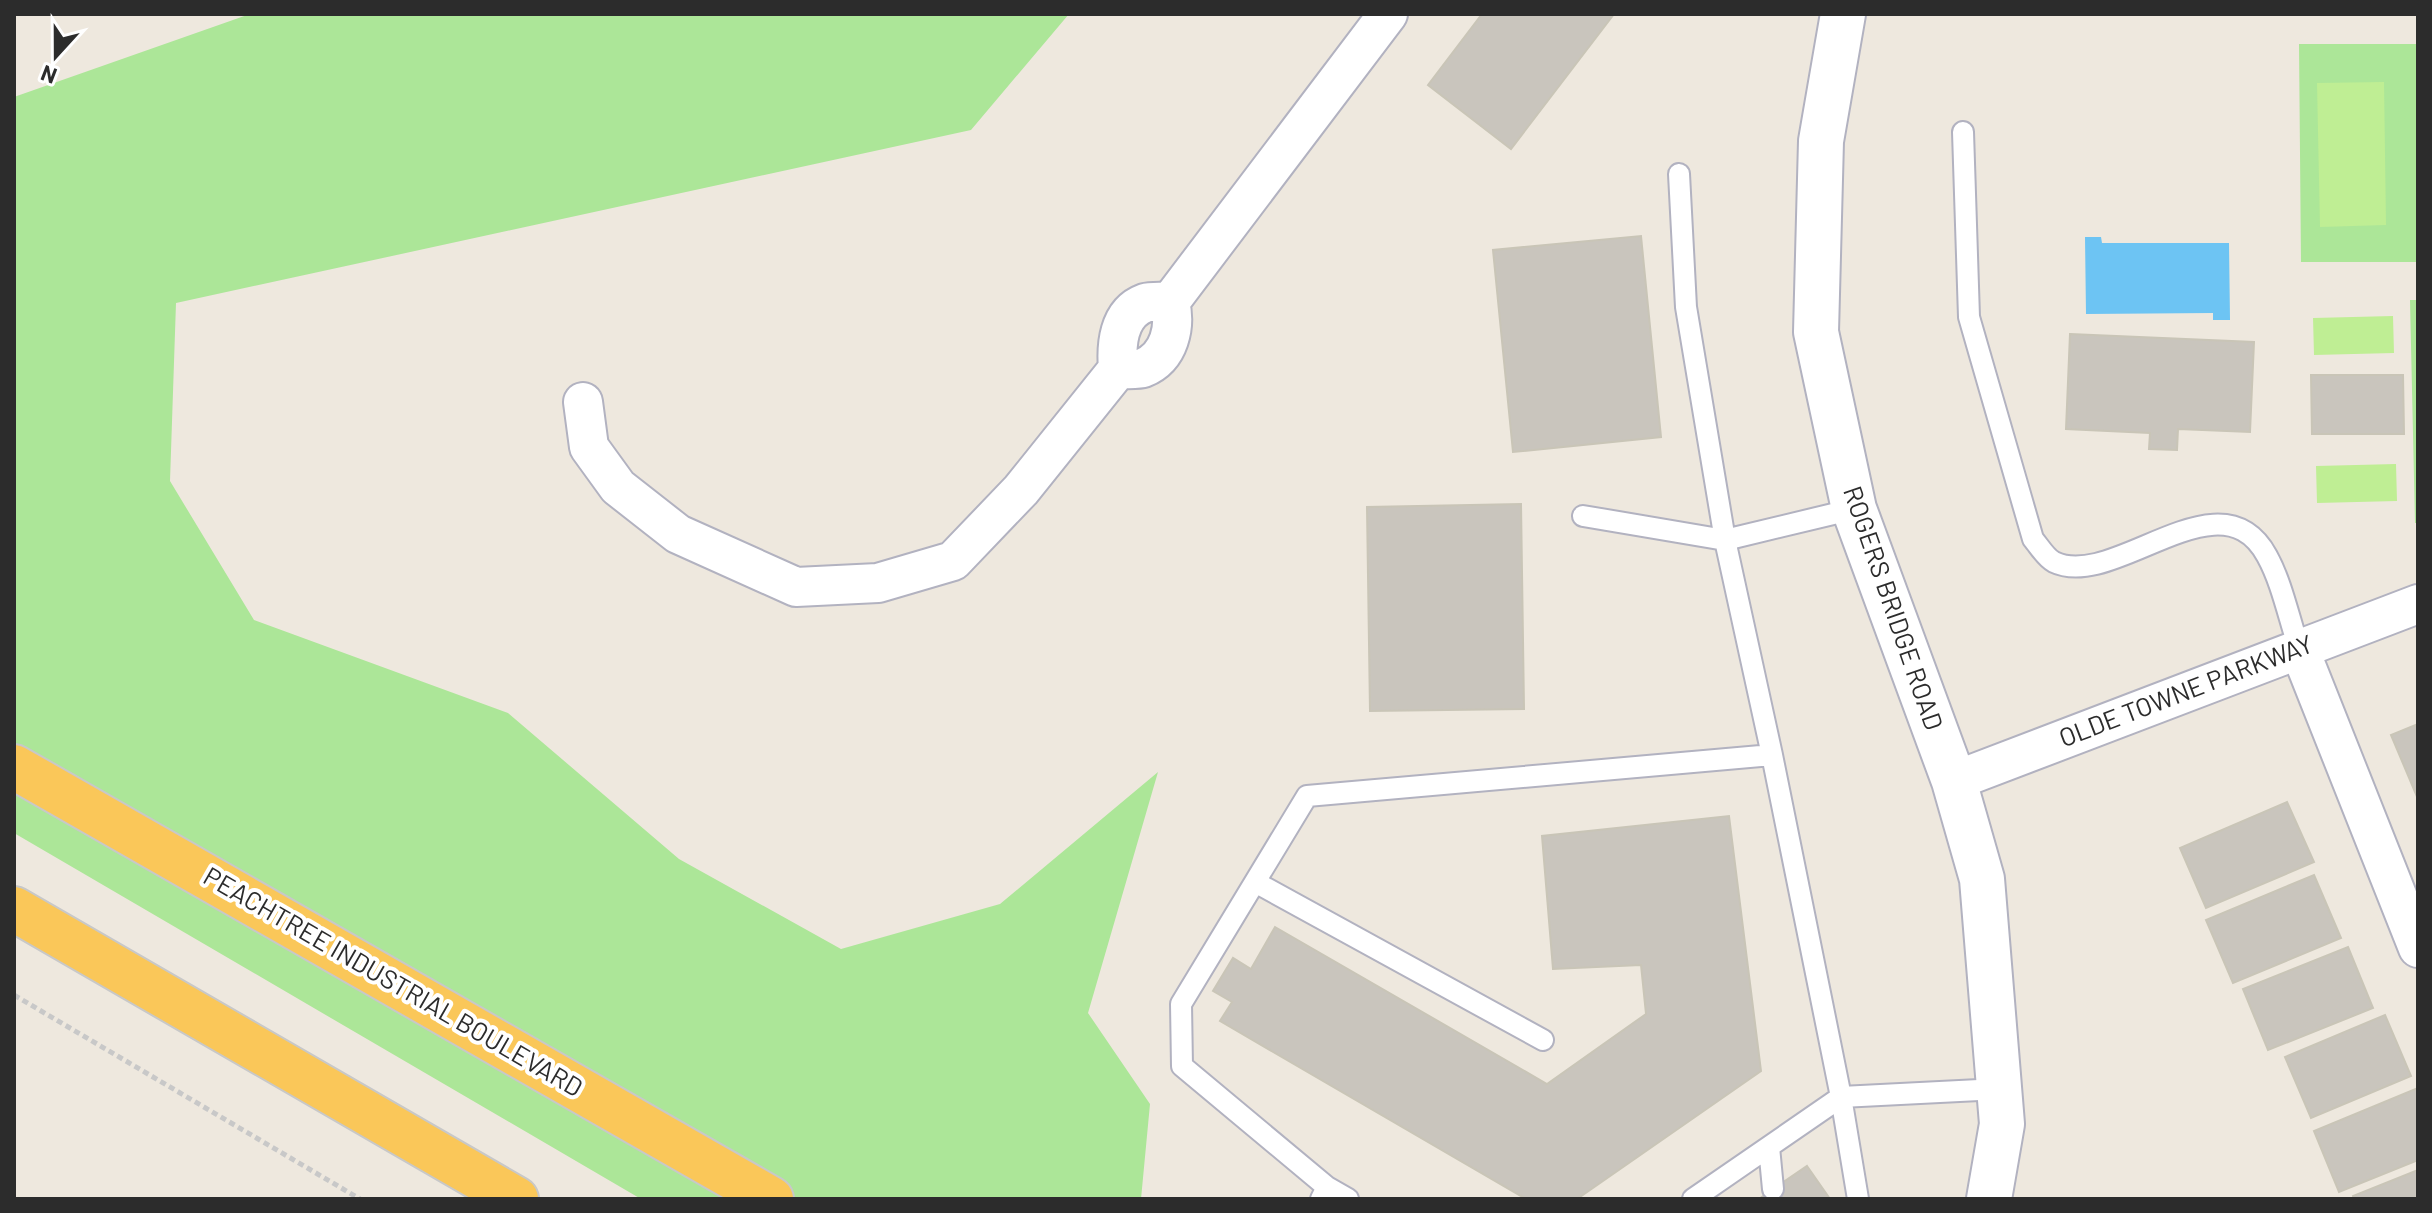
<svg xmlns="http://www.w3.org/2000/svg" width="2432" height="1213" viewBox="0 0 2432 1213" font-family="Barlow,sans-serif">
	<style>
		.green { fill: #ace698 }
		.pitch { fill: #bfee94 }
		.water { fill: #6dc4f3 }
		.building { fill: #c9c5bd; stroke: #c9c5b7; stroke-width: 2 }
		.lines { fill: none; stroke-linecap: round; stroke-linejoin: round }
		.service-casing { stroke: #b2b2c0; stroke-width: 24 }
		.minor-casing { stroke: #b2b2c0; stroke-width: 42 }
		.tertiary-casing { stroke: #b2b2c0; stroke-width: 48 }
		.trunk-casing { stroke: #c8c8c8; stroke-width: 48 }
		.path { stroke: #c8c8c8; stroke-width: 5; stroke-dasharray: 6 4; stroke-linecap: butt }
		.service { stroke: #fff; stroke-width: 20 }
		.minor { stroke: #fff; stroke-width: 38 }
		.tertiary { stroke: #fff; stroke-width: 44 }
		.trunk { stroke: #fac759; stroke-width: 44 }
		.labels { text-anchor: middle; stroke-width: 8; stroke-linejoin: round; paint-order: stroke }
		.street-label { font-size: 26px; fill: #2c2c2c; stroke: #fff }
	</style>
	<rect width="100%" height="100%" fill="#eee8de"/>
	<path class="green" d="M250,14H1069L971,130L176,303L170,481L254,620L508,713L679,859L841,949L1000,904L1158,772L1088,1013L1150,1104L1141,1199H641L14,833V97Z
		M2299,44H2418V262H2301Z
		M2410,300H2418V523H2415Z"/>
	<path class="pitch" d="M2384,82L2386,225L2320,227L2317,83Z
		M2393,316L2394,353L2314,355L2313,318Z
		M2396,464L2397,501L2317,503L2316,466Z"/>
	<path class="water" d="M2085,237H2101L2102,243H2229L2230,320H2213V313L2086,314Z"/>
	<path class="building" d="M1482,14H1614L1511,149L1428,85Z
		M1641,236L1661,437L1513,452L1493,250Z
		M2070,334L2254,342L2250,432L2178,429L2177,450L2149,449L2150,433L2066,429Z
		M2311,375H2403L2404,434H2312Z
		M1521,504L1524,709L1370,711L1367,507Z
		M2418,724V799L2391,735Z
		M2287,802L2314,862L2206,908L2180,848Z
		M1729,816L1761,1071L1577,1199H1526L1220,1021L1232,1002L1213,991L1233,958L1251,969L1275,927L1547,1084L1646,1014L1641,965L1553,969L1542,836Z
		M2314,875L2341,938L2233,983L2206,920Z
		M2348,947L2373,1008L2268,1050L2243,989Z
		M2385,1015L2411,1076L2311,1118L2285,1057Z
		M2418,1088V1160L2339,1192L2314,1131Z
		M1807,1166L1830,1199H1759L1773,1189Z
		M2418,1170V1199H2354L2353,1196Z"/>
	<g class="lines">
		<defs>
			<path id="service" d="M1963,132L1969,317L2033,539C2039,546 2046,558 2054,562C2114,591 2220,470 2267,556C2282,583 2289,619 2299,648
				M1583,516L1725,540L1686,307L1679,174
				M1255,882L1543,1040
				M1769,1147L1773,1189
				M1327,1187L1348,1199
				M1321,1199L1327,1187L1182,1066L1181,1004L1307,796L1772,755L1725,540L1854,509
				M1693,1199L1841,1097L1772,755
				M1858,1199L1841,1097L1999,1089"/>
			<path id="minor" d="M1118,369C1125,369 1137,370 1143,368C1170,357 1176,326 1170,302L1388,14
				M583,402L589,447L618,487L678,534L796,587L878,583L953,561L1021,490L1118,369C1116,346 1118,313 1145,303C1152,301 1163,302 1170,302
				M2299,648L2418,948
				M1954,781L2418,604"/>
			<path id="tertiary" d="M1843,14L1821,141L1816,332L1854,509L1954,781L1982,879L2002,1124L1989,1199"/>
			<path id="trunk" d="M14,767L771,1199
				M14,909L516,1199"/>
		</defs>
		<use href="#service" class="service-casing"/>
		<use href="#minor" class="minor-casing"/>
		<use href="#tertiary" class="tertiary-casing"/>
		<use href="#trunk" class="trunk-casing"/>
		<path class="path" d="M14,995L360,1199"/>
		<use href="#service" class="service"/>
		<use href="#minor" class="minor"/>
		<use href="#tertiary" class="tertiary"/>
		<use href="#trunk" class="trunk"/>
	</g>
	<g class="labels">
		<g class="street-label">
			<text transform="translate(1893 608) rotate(71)" y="9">ROGERS BRIDGE ROAD</text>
			<text transform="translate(2186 691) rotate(-21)" y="9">OLDE TOWNE PARKWAY</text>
			<text transform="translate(393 982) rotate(30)" y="9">PEACHTREE INDUSTRIAL BOULEVARD</text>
		</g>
	</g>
	<rect width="2432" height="1213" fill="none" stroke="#2c2c2c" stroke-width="32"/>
	<g transform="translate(56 56) rotate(201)" stroke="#ffffff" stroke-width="6" paint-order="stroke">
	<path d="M0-6L14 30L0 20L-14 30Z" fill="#2c2c2c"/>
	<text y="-12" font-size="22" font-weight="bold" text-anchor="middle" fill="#2c2c2c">N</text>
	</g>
</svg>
